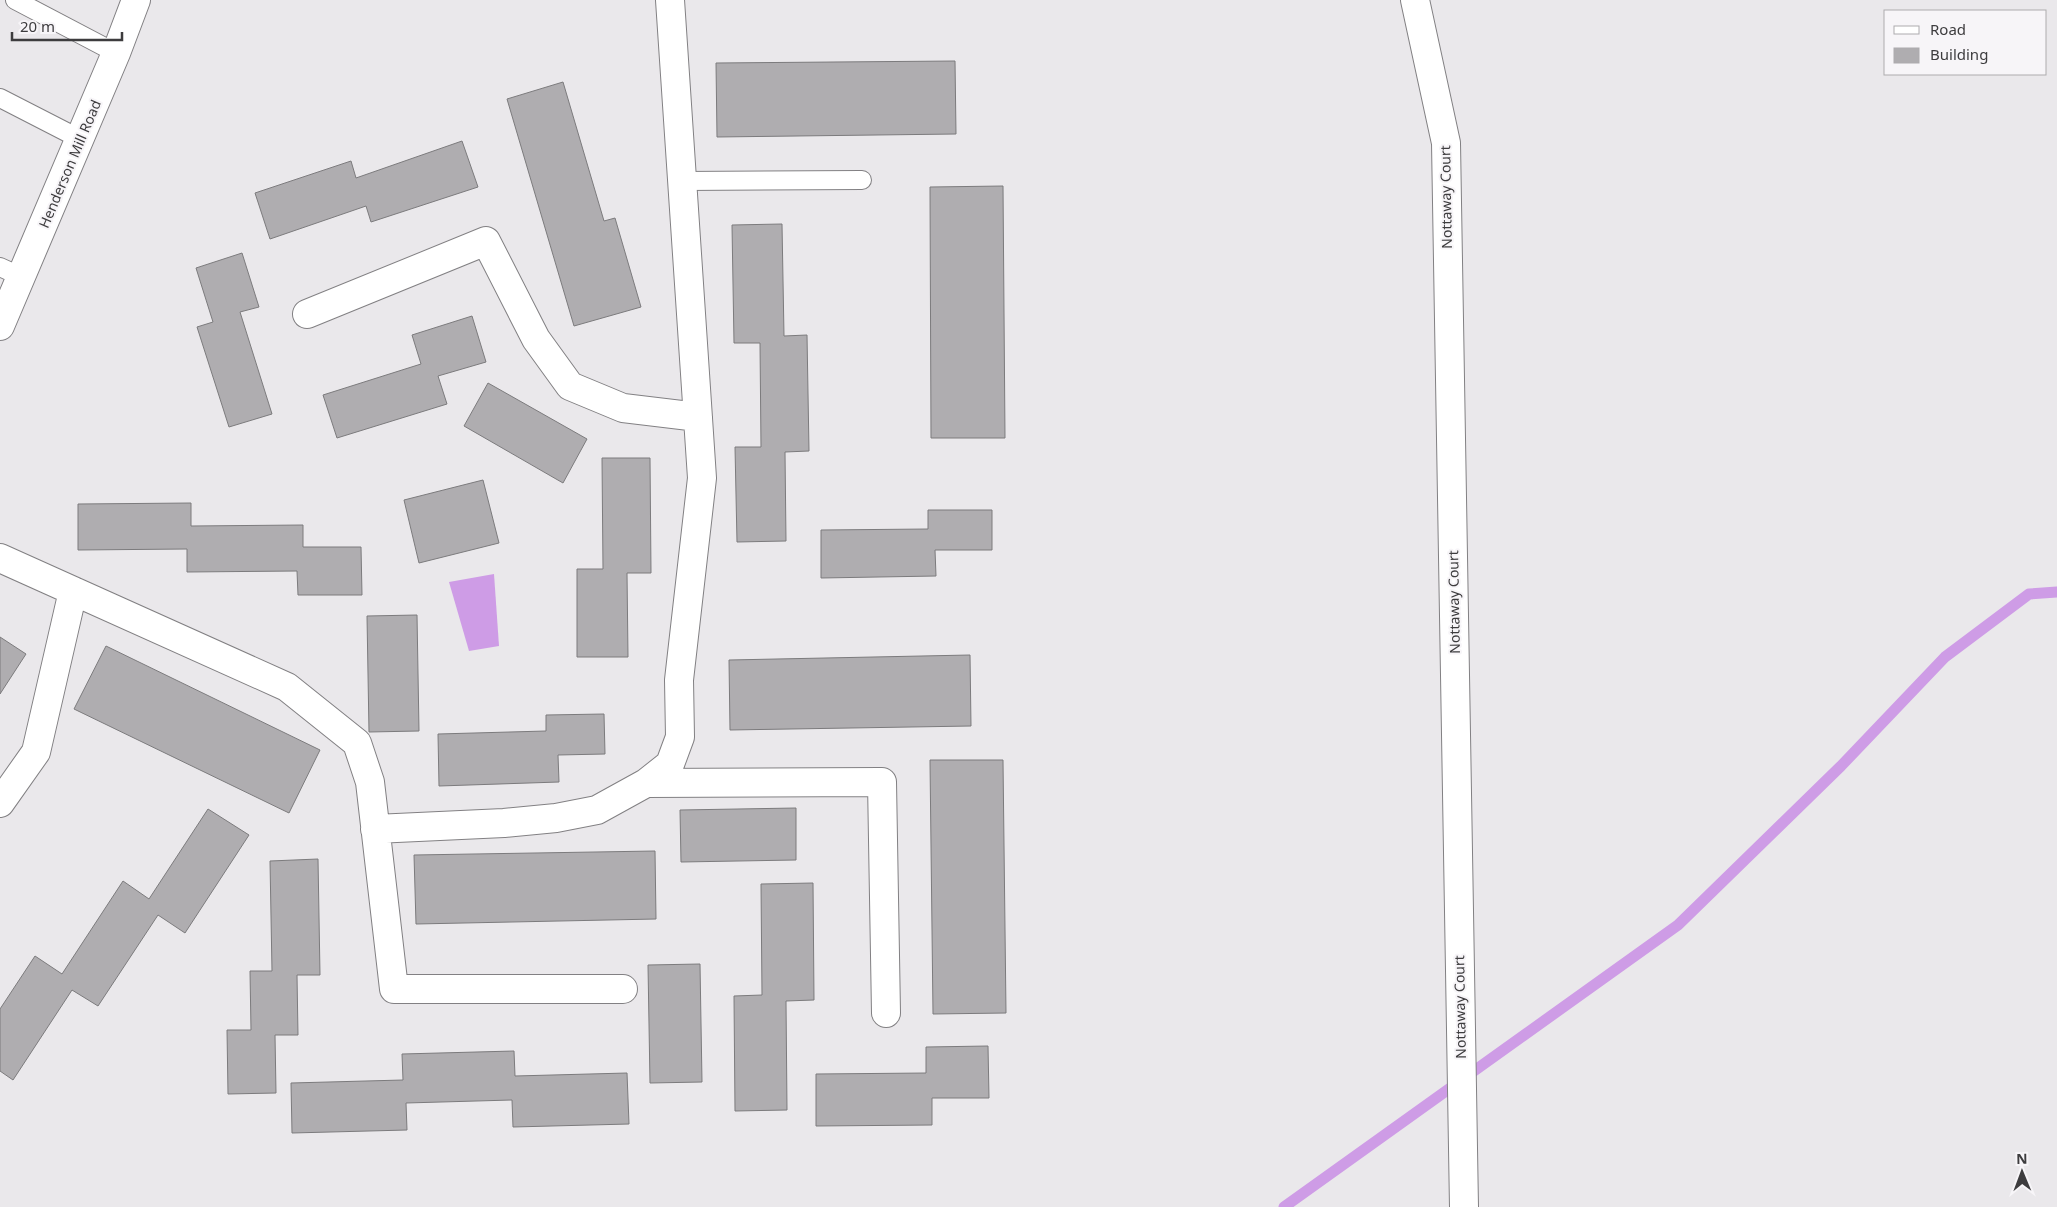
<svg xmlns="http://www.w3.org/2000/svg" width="2057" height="1207" viewBox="0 0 2057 1207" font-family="'Noto Sans',sans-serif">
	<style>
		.water { fill: #ce9ce6 }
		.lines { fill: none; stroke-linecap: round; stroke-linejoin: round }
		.stream { stroke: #ce9ce6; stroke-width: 11 }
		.building { fill: #afadb0; stroke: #7c7b7d }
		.service-casing { stroke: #828083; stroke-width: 20 }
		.minor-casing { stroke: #828083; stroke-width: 30 }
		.tertiary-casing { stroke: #828083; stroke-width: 30 }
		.service { stroke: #fff; stroke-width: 18 }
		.minor { stroke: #fff; stroke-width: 28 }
		.tertiary { stroke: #fff; stroke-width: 28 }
		.labels { text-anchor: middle; stroke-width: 4; stroke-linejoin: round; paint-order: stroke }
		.street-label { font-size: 14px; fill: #3d3c3e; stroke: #f7f5f8 }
	</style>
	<rect width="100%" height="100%" fill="#eae8eb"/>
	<path class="water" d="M494,574L499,646L469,651L449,582Z"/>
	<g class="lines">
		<path class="stream" d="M1284,1207L1678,925L1841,766L1945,657L2029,594L2057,592"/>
	</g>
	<path class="building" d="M955,61L956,134L717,137L716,63Z
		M563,82L604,221L615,218L641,307L574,326L507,99Z
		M462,141L478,187L371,222L366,206L270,239L255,193L351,161L356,178Z
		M1003,186L1005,438H931L930,187Z
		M782,224L784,336L807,335L809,451L785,452L786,541L737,542L735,447H761L760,343H734L732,225Z
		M242,253L259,307L240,312L272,414L229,427L197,327L213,322L196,268Z
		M472,316L486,362L438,376L447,404L337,438L323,395L421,364L412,335Z
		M488,383L587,439L563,483L464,426Z
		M602,458H650L651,573H627L628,657H577V569H603Z
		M483,480L499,543L419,563L404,500Z
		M191,503V526L303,525V547H361L362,595H298L297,571L187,572V549L78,550V504Z
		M928,510H992V550H935L936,576L821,578V530L928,529Z
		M417,615L419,731L369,732L367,616Z
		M0,637L26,654L0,694Z
		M106,646L320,750L289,813L74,709Z
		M970,655L971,726L730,730L729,660Z
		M604,714L605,754L558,755L559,782L439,786L438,734L546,731V715Z
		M930,760H1003L1006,1013L933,1014Z
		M796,808V860L681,862L680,810Z
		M208,809L249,835L185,933L158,915L98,1006L72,990L13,1080L0,1071V1009L35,956L62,974L123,881L149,899Z
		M655,851L656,919L416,924L414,855Z
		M318,859L320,975H297L298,1035H275L276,1093L228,1094L227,1030H251L250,971H272L270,861Z
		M813,883L814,1000L786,1001L787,1110L735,1111L734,996L762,995L761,884Z
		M700,964L702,1082L650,1083L648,965Z
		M988,1046L989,1098H932V1125L816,1126V1074L926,1073V1047Z
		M514,1051L515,1076L627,1073L629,1124L513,1127L512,1100L406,1103L407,1130L292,1133L291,1083L403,1080L402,1054Z"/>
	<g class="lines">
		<defs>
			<path id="service" d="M15,0L116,53
				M0,98L80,139
				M682,181L862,180
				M0,267L22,277"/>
			<path id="minor" d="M1415,0L1446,143L1464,1207
				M307,314L486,241L536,339L570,386L623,408L698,417
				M0,558L287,687L357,743L370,782L394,989H623
				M646,783L882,782L886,1013
				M0,803L36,752L73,591
				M375,829L504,823L556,818L597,810L646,783L670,764L680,737L679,680L702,478L670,0"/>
			<path id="tertiary" d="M0,326L116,53L136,0"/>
		</defs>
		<use href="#service" class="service-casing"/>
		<use href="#minor" class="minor-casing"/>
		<use href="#tertiary" class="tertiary-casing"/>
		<use href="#service" class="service"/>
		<use href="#minor" class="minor"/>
		<use href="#tertiary" class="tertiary"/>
	</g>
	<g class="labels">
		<g class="street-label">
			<text transform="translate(70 164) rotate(-67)" y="5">Henderson Mill Road</text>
			<text transform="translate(1446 197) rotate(-91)" y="5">Nottaway Court</text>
			<text transform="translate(1454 602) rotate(-91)" y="5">Nottaway Court</text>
			<text transform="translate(1460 1007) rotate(-91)" y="5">Nottaway Court</text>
		</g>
	</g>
	<rect x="1884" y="10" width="162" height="65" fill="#f7f5f8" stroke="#adabae"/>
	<rect x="1894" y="26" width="25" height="8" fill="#ffffff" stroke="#adabae"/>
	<text x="1930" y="35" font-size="15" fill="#3d3c3e">Road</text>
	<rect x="1894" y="48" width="25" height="15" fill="#afadb0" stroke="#adabae"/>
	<text x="1930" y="60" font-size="15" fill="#3d3c3e">Building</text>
	<g transform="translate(2022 1172) rotate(359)" stroke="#f7f5f8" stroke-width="4" paint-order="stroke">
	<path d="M0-4L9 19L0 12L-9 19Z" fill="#3d3c3e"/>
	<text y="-8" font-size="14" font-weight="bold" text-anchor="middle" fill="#3d3c3e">N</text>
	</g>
	<path d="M12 32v8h110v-8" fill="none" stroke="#3d3c3e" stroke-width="2.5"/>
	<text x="20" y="32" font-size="15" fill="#3d3c3e" stroke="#f7f5f8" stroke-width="4" paint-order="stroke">20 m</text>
</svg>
